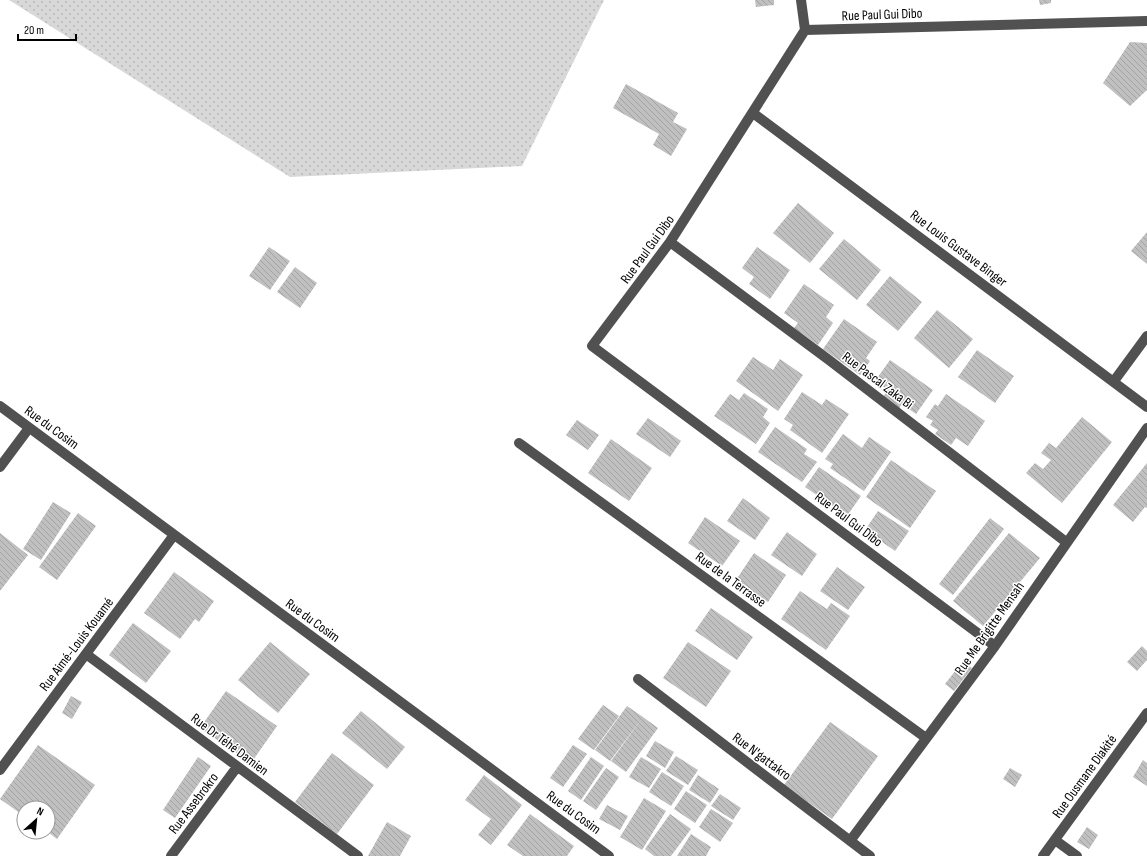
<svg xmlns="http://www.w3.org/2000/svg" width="1147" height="856" viewBox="0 0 1147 856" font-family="'Sofia Sans Condensed',sans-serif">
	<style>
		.grass { fill: url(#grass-dots) }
		.building { fill: url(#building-back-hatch) }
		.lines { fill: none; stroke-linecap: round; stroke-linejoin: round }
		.minor { stroke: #515151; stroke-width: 10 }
		.labels { text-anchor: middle; stroke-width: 3; stroke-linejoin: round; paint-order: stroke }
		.street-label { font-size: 14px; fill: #000; stroke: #fff }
	</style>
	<defs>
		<pattern id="grass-dots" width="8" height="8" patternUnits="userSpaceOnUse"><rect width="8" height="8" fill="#d8d8d8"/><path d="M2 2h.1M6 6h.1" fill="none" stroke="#b8b8b8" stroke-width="1.8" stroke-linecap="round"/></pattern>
		<pattern id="building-back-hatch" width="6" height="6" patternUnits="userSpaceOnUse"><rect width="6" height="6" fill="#c0c0c0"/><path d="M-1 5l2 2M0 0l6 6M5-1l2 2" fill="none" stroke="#a3a3a3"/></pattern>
	</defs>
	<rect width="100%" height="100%" fill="#fff"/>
	<path class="grass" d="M9,0H604L522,166L290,177Z"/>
	<path class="building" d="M755,0H774V5L756,7Z
		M1039,0H1051V3L1040,5Z
		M1130,42L1147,43V90L1130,106L1103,83Z
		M626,84L678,113L673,122L687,129L671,156L653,145L659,134L613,108Z
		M798,203L834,233L810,263L773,233Z
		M1147,232V264L1131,251Z
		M844,239L881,270L857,300L819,269Z
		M269,247L290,261L270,290L249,276Z
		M757,247L790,270L770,299L749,284L754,277L742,268Z
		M295,267L317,283L300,308L277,292Z
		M890,276L922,302L898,331L866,305Z
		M804,284L834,305L826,317L833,323L818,345L794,328L798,323L784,313Z
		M937,310L973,339L949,368L914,338Z
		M844,319L877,342L866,358L870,361L860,375L823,349Z
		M977,350L1014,376L995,403L958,377Z
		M753,357L773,370L780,359L803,375L778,411L736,381Z
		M890,360L933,390L916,414L902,404L898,410L882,398L888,390L875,381Z
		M802,392L822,405L826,399L849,414L822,453L790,430L793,425L784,419Z
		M744,393L768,409L763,417L770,423L756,444L714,416L730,394L739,400Z
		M946,394L985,421L968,446L956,438L951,445L935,434L938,430L930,425L933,421L926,417L935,404L938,406Z
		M1082,417L1112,442L1062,503L1026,473L1035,463L1043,469L1051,460L1041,453L1049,443L1056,448Z
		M648,418L681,441L670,457L636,434Z
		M577,420L599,435L588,450L566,435Z
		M775,427L807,449L804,454L817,462L802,482L758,452Z
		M843,434L862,448L869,437L891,452L864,491L830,468L833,464L825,459Z
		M611,439L652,468L629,501L588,473Z
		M891,460L936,491L910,528L866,497Z
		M1147,463V508L1145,507L1133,522L1113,505Z
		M819,467L861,496L847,516L805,487Z
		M743,498L770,518L755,540L727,521Z
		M53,502L71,513L41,560L23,549Z
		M878,511L909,531L895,551L865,530Z
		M78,513L96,526L57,580L39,567Z
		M705,517L740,541L722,566L688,543Z
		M990,518L1004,529L953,595L939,584Z
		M787,532L817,554L802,576L771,555Z
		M0,533L28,555L0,591Z
		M1009,533L1040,558L983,626L953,601Z
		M754,553L786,575L768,602L736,580Z
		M837,567L865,587L848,610L820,591Z
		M174,572L214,601L199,622L195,619L180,639L144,613Z
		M800,591L827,609L831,603L850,616L826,650L781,619Z
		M711,608L753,637L737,660L695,631Z
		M133,623L171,651L146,683L109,655Z
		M270,642L310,674L278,713L238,680Z
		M688,642L731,671L706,707L663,678Z
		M1142,646L1147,651V660L1137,671L1127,662Z
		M963,661L972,668L954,691L945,684Z
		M226,691L277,726L251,763L200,728Z
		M71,696L82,702L72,719L62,713Z
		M603,705L619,716L594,750L578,739Z
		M627,706L643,717L610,761L595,750Z
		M361,711L405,747L387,769L342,733Z
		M643,717L658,728L626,772L611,761Z
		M830,722L878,756L832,819L784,785Z
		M655,741L674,752L665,768L646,756Z
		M38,745L95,785L57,839L48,832V808H24V816L0,799Z
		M573,745L587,754L563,787L550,778Z
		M332,753L374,785L337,834L295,802Z
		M676,756L698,770L688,785L666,771Z
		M198,757L211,766L175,818L163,810Z
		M591,757L604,766L581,800L568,791Z
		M641,757L661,769L649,788L629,777Z
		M1143,760L1147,763V786L1133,777Z
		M606,768L619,777L596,810L583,801Z
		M1010,768L1022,775L1015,787L1003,779Z
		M662,772L684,786L671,806L649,792Z
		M484,775L522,805L491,845L478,835L491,819L465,800Z
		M698,775L719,789L710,803L689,790Z
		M686,791L707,805L695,823L674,809Z
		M720,794L741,808L733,820L711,806Z
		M644,798L666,811L642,850L620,837Z
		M607,805L628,816L620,830L599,819Z
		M711,809L733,823L720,842L699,827Z
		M530,814L574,846L567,856H523L507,845Z
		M670,814L691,829L671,856H654L645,849Z
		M387,822L411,836L400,856H368Z
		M1087,827L1098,835L1089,849L1077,842Z
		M691,834L711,847L706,856H677Z"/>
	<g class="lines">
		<path class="minor" d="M801,0L805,30
			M753,113L1147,407
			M670,242L829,360L1066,542
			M1114,381L1147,336
			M0,406L609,856
			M519,443L926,738
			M0,467L29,428
			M995,646L592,346L670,242L805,30L1147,21
			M86,654L358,856
			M638,679L870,856
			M0,770L174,535
			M1055,840L1077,856
			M850,841L995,646L1147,428
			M171,856L237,767
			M1043,856L1147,713"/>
	</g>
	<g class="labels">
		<g class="street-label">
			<text transform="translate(882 14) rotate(-2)" y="5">Rue Paul Gui Dibo</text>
			<text transform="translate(959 248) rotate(37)" y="5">Rue Louis Gustave Binger</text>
			<text transform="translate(647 249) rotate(-54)" y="5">Rue Paul Gui Dibo</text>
			<text transform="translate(878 380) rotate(37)" y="5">Rue Pascal Zaka Bi</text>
			<text transform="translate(52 427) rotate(36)" y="5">Rue du Cosim</text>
			<text transform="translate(849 519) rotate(37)" y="5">Rue Paul Gui Dibo</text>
			<text transform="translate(731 579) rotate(36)" y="5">Rue de la Terrasse</text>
			<text transform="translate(313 620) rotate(36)" y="5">Rue du Cosim</text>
			<text transform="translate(989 628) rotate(-55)" y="5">Rue Me Brigitte Mensah</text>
			<text transform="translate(76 644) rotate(-53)" y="5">Rue Aimé-Louis Kouamé</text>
			<text transform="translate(230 744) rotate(37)" y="5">Rue Dr Téhé Damien</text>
			<text transform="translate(762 756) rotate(37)" y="5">Rue N'gattakro</text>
			<text transform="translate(1084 776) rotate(-54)" y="5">Rue Ousmane Diakité</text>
			<text transform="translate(193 803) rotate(-53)" y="5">Rue Assebrokro</text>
			<text transform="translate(574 812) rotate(36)" y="5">Rue du Cosim</text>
		</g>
	</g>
	<g transform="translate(36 820) rotate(27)"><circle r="19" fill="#ffffff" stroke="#999999"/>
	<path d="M0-3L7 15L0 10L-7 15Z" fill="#000000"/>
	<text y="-6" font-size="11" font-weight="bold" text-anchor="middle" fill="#000000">N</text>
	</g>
	<path d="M18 34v6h58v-6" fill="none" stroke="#000000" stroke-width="2"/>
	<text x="24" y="34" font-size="12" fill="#000000" stroke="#ffffff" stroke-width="3" paint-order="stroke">20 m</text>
</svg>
